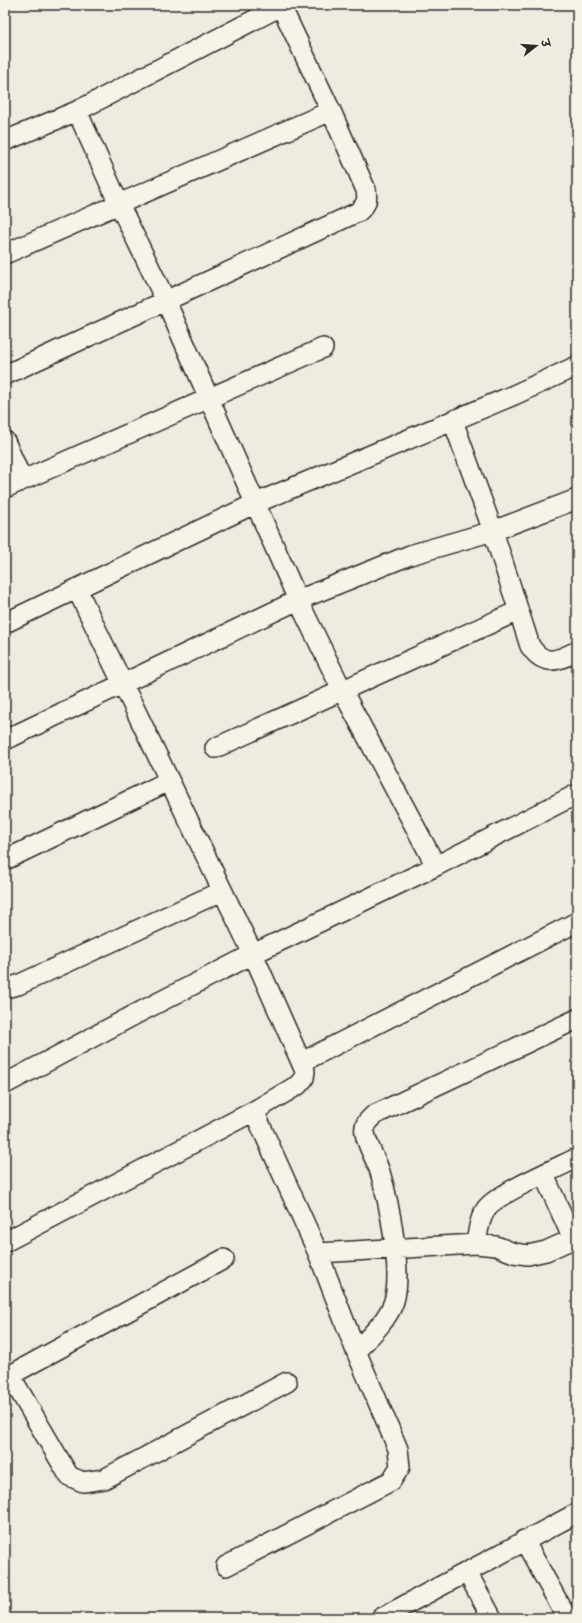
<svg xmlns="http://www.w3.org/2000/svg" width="582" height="1623" viewBox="0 0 582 1623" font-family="'Gochi Hand','Playpen Sans Deva',sans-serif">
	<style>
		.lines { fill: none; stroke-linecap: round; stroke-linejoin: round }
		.minor-casing { stroke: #2b2b2b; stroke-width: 22 }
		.minor { stroke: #f7f3e8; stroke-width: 19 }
	</style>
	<rect width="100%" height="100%" fill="#efebe0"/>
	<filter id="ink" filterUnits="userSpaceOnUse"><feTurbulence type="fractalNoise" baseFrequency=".025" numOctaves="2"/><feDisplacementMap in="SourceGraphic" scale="8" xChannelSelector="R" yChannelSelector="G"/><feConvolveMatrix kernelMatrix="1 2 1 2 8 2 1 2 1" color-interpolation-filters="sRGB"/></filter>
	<g filter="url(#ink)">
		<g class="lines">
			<defs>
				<path id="minor" d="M77,111L119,204L165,299L298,600L342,690L436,866
					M5,141L77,111L283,5
					M5,254L331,111
					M5,375L358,212C366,205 368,201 366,190L331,111L281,6
					M453,421L493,531L530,646C544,667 557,661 577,651
					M5,441L22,480
					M5,488L323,348
					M5,623L256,503L514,395L577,366
					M5,740L298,600L410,555L493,531L577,499
					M215,748L518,611
					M5,860L169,781
					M5,988L18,985L222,891
					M302,1062L577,922
					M5,1084L136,1014L253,954L436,866L577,794
					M544,1175L573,1239
					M5,1242L254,1111L298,1085L304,1078L305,1071L253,954L77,589
					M476,1244C478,1232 479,1219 486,1209C494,1195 559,1167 577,1158
					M318,1253L476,1244L496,1246L514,1253L528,1255L546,1251L577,1237
					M356,1351C370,1336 388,1320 394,1301C403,1272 389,1202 380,1172C376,1159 367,1146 365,1133C363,1124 369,1120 374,1115L577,1019
					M10,1375L69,1476L83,1482L104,1479L287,1382
					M5,1378L224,1259
					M524,1540L567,1618
					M226,1566L391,1481L400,1467L398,1449L356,1351L318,1253L254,1111
					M467,1572L492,1618
					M381,1618L577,1513"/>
			</defs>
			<use href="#minor" class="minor-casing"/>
			<use href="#minor" class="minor"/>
		</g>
	</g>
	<rect width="582" height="1623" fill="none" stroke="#f7f3e8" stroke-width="20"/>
	<rect x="10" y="10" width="562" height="1603" fill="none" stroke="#2b2b2b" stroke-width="1.5" filter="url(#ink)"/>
	<g transform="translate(536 46) rotate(73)" stroke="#f7f3e8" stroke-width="3" paint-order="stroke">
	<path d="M0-3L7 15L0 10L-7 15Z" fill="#2b2b2b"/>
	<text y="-6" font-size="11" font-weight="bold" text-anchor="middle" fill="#2b2b2b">उ</text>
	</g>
</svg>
